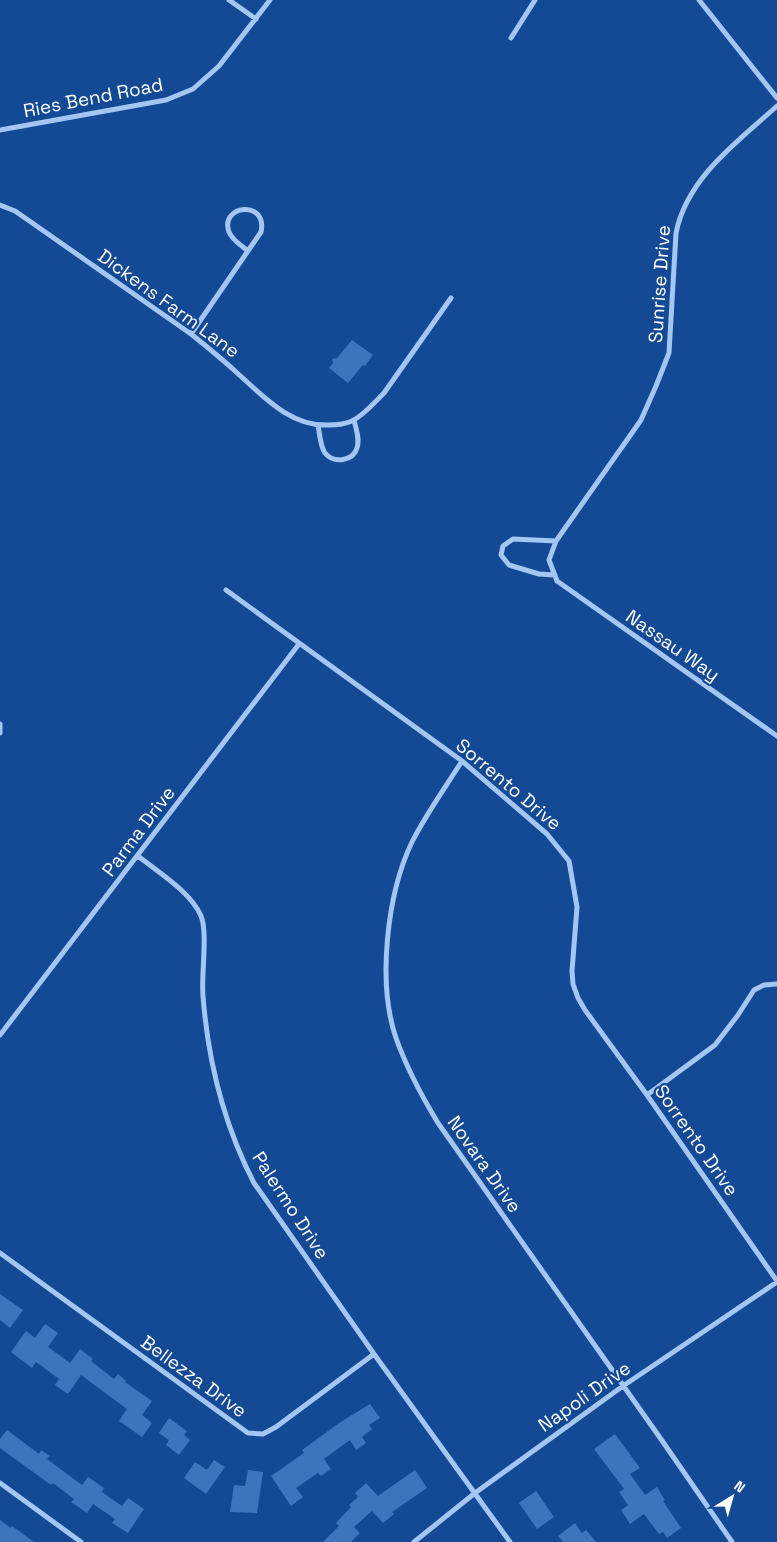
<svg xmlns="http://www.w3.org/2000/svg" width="777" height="1542" viewBox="0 0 777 1542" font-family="'Space Grotesk',sans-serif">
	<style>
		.building { fill: #3d74bd }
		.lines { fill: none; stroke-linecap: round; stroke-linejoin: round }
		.street { stroke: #a3c6f2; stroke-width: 5 }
		.labels { text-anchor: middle; stroke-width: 4.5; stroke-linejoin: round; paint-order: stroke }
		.street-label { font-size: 19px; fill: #fff; stroke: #144a95 }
	</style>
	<rect width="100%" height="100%" fill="#144a95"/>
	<path class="building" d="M352,340L373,355L365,366L363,365L348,383L329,368L333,363L332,359L337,358Z
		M0,1294L23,1310L10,1328L0,1320Z
		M45,1324L58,1333L48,1347L70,1363L80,1349L93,1359L91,1361L114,1379L118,1374L126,1381L125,1382L152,1401L142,1415L152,1423L142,1437L119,1421L127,1409L81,1375L68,1394L55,1385L59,1379L36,1362L32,1368L11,1352L26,1331L35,1338Z
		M370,1404L380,1418L369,1425L372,1429L362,1437L366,1443L356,1450L350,1440L324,1459L331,1469L321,1476L318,1473L296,1488L303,1497L291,1506L271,1476L304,1453L302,1450L339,1423Z
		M169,1418L187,1431L184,1435L190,1440L179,1455L166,1445L169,1440L159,1433Z
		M7,1430L39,1454L41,1450L50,1456L47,1459L82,1485L88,1477L104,1488L102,1492L122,1506L128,1498L144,1509L128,1533L112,1523L115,1519L93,1504L87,1513L71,1502L74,1499L53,1483L51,1485L0,1448V1439Z
		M615,1434L640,1468L630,1474L645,1495L657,1487L665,1500L663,1501L681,1528L667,1538L663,1532L659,1534L644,1514L630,1524L621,1510L628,1505L619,1492L624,1489L594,1449Z
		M214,1460L225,1467L206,1494L184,1478L195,1462L207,1470Z
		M248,1470L263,1472L257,1513L230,1512L234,1485L245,1486Z
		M415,1470L427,1488L392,1512L394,1514L383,1523L372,1511L354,1527L360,1533L351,1542H323L339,1526L336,1523L351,1507L349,1505L358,1497L355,1493L366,1483L378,1496Z
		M536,1491L554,1517L537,1529L519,1503Z
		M0,1520L11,1528L12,1526L34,1542H0Z
		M575,1523L582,1533L586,1530L596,1542H563L558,1536Z"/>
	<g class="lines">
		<path class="street" d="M229,0L256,19
			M699,0L777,98
			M511,38L535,0
			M777,106C737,142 687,178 676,233L669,353L656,386L641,420L556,541L549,560L557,581L777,736
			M0,130L166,100L193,89L219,66L270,0
			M0,205L15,211L28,220L191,334C206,346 221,358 235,371C262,395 290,427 329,425C336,425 345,424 352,421C364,415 374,403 384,393L451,298
			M191,334L261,232C268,199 219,205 229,232C232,240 242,246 248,251
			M318,426C320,434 320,446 325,453C334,464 353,461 357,448C360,439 356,429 354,420
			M555,575L539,574L509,565L501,555L503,546L513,539L556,541
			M226,590L462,761L547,834L569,861L577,907L572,971L573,984L578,998L585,1010L647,1095L777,1281
			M0,724V733
			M462,761C445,788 426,814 412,842C387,894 377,983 396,1038C407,1069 421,1095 438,1123L663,1442L732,1542
			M138,856C158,872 191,892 201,916C208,932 201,976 203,996C208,1061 224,1125 254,1183L374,1354L510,1542
			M0,1035L299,644
			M647,1095L715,1045L738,1015L754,990L764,985L777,984
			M0,1253L248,1433L263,1434L276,1427L374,1354
			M0,1483L81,1542
			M414,1542L475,1493L623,1386L777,1282"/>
	</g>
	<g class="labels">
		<g class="street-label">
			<text transform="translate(93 97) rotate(-11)" y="7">Ries Bend Road</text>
			<text transform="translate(659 284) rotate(-86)" y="7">Sunrise Drive</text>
			<text transform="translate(169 303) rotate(36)" y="7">Dickens Farm Lane</text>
			<text transform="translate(673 645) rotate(35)" y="7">Nassau Way</text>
			<text transform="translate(509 784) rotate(40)" y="7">Sorrento Drive</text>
			<text transform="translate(138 831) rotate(-53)" y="7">Parma Drive</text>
			<text transform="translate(697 1140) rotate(55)" y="7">Sorrento Drive</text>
			<text transform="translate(485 1164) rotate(55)" y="7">Novara Drive</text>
			<text transform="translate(291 1205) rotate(57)" y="7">Palermo Drive</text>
			<text transform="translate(194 1376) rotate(36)" y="7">Bellezza Drive</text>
			<text transform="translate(584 1396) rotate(-35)" y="7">Napoli Drive</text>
		</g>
	</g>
	<g transform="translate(732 1497) rotate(37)" stroke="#144a95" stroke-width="4" paint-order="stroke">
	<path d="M0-4L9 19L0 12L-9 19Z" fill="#ffffff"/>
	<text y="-8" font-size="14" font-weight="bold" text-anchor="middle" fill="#ffffff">N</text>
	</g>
</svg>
